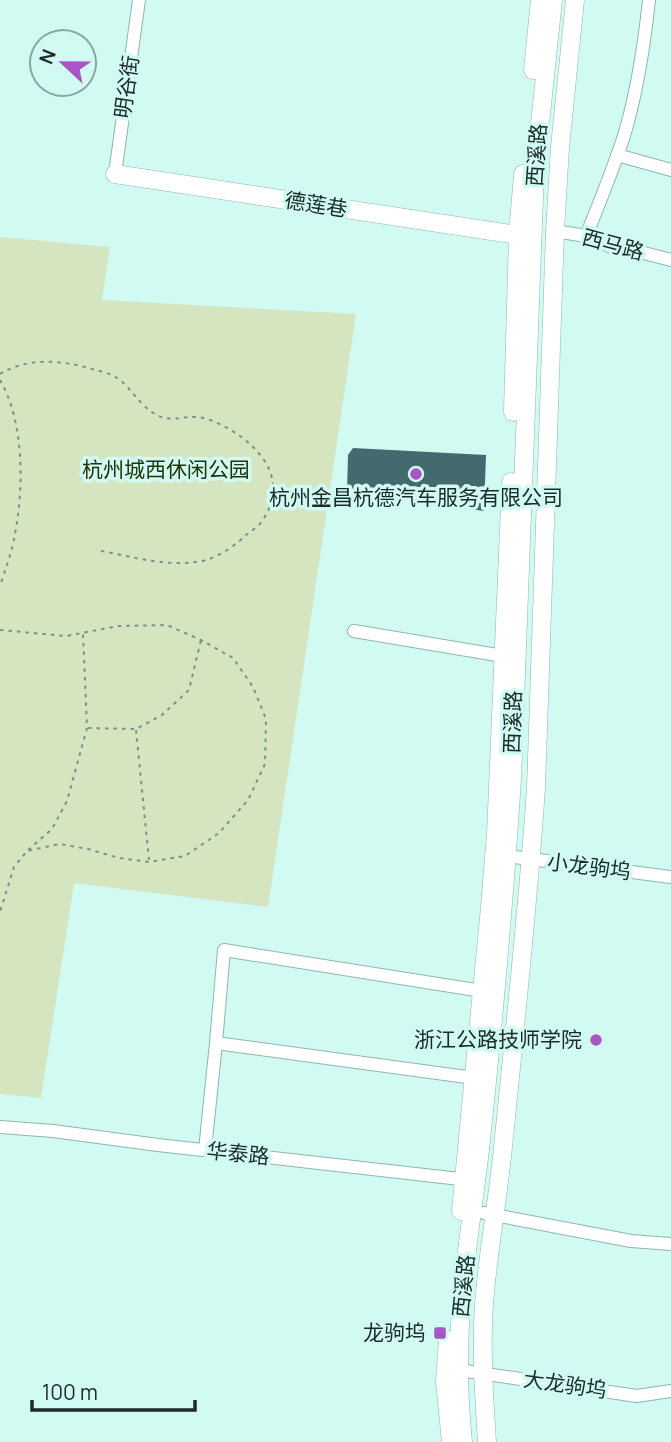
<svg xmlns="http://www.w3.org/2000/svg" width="671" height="1442" viewBox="0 0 671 1442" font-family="Manrope,'Noto Sans SC',sans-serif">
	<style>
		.green { fill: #d4e5bf }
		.building { fill: #446a70 }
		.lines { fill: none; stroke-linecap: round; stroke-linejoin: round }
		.street-casing { stroke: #8fb6ae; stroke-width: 14 }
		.secondary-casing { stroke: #8fb6ae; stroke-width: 19 }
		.path { stroke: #76938d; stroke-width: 2; stroke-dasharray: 3.5 5; stroke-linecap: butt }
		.street { stroke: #fff; stroke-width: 12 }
		.secondary { stroke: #fff; stroke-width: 18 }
		.poi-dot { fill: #a856c6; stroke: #d1faf2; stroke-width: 2.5 }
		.labels { text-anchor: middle; stroke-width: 7; stroke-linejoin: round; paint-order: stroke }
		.street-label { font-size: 21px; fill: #1b2b28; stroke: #d1faf2 }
		.park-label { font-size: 21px; fill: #233309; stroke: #d1faf2 }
		.poi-label { font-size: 21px; fill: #1b2b28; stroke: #d1faf2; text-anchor: end }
	</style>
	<rect width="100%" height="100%" fill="#d1faf2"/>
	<path class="green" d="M0,237L110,247L102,300L356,314L268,907L74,883L41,1098L0,1094Z"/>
	<path class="building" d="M353,448L486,455L484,511L347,492L348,455Z"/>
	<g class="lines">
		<defs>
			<path id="street" d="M617,155L671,170
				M115,174L139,0
				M555,231L586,236L616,249L640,252L671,260
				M586,236C599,204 612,172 623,139C637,94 644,47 649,0
				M354,631L503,656
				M507,856L671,877
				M216,1043L474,1078
				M0,1127L53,1131L158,1145L469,1180
				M205,1150L216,1043L224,950L482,991
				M484,1213L631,1241L671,1244
				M459,1370L637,1396L671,1391"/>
			<path id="secondary" d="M533,70L540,0
				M115,174L518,235
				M513,412L518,235L523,174
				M461,1211L490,907L496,834L511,482
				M448,1340L445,1381L451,1442
				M463,1442C459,1403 458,1364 460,1325C463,1267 473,1209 480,1150C493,1027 504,903 512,779L535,171L553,0
				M487,1442C484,1397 481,1349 484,1304C488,1251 498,1199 503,1147C515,1027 528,907 536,788L555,231L560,147L575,0"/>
		</defs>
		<use href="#street" class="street-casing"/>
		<use href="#secondary" class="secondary-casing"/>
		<path class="path" d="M0,374C28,357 62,360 92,369C100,371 110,373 117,378C131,387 138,404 155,414C170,423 181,416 196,417C214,418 240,434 252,446C275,468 281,494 262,521C258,527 251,531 246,535C236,545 220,556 206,560C170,569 131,556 96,550
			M0,380C25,423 24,491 14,539C11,555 5,570 0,586
			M0,630L66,636L118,626L167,625L201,640L233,658L253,687L266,719L265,764L248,800L219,833L185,856L149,862L119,858L88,849L60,844L27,851L14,867L0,912
			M88,728L136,729L162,715L189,690L201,640
			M136,730L149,860
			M28,850L52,829L67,801L87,728L83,633"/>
		<use href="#street" class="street"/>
		<use href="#secondary" class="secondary"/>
	</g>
	<g class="poi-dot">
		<circle cx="416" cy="474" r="7"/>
		<circle cx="596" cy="1040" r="7"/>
		<rect x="433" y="1326" width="14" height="14" rx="3.5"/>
	</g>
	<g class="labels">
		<g class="street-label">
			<text transform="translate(127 87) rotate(-82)" y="7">明谷街</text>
			<text transform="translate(537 155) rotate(-86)" y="7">西溪路</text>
			<text transform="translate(316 205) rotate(9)" y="7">德莲巷</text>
			<text transform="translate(613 245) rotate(15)" y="7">西马路</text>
			<text transform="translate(513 722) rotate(-88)" y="7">西溪路</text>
			<text transform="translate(589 867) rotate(7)" y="7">小龙驹坞</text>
			<text transform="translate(238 1154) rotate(6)" y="7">华泰路</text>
			<text transform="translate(464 1286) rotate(-84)" y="7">西溪路</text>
			<text transform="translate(565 1385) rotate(8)" y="7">大龙驹坞</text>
		</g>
		<g class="park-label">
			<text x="166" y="477">杭州城西休闲公园</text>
		</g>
		<g class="poi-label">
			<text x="416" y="505" text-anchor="middle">杭州金昌杭德汽车服务有限公司</text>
			<text x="582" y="1047">浙江公路技师学院</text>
			<text x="426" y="1340">龙驹坞</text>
		</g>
	</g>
	<g transform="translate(63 63) rotate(292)"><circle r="33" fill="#d1faf2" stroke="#88a7a1" stroke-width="2"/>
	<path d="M0-5L12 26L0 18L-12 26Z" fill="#a856c6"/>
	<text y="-10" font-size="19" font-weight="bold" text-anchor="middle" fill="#1b2b28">N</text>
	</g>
	<path d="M32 1400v10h163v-10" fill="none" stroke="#1b2b28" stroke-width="3.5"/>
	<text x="42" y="1400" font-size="21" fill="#1b2b28" stroke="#d1faf2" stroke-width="5" paint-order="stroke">100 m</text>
</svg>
